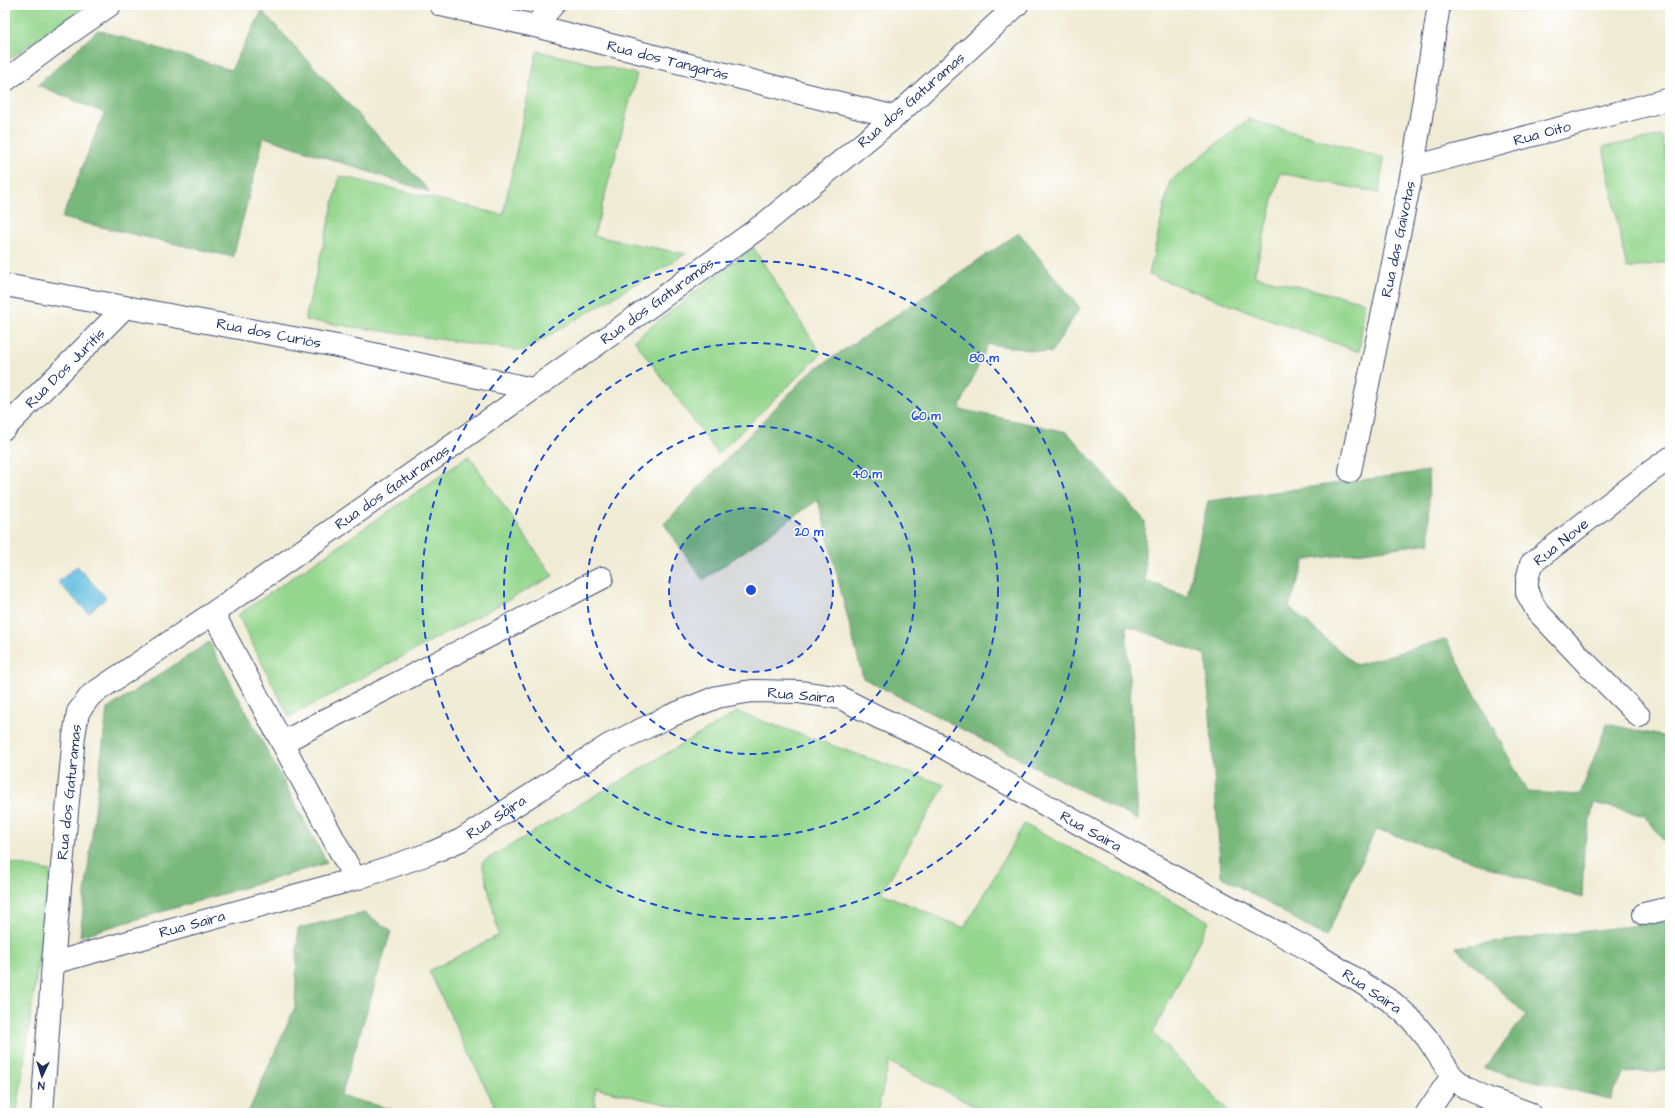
<svg xmlns="http://www.w3.org/2000/svg" width="1675" height="1118" viewBox="0 0 1675 1118" font-family="'Architects Daughter',sans-serif">
	<style>
		.green { fill: #96d78f; stroke: #588376 }
		.forest { fill: #78b87a; stroke: #4a746c }
		.water { fill: #62bde0; stroke: #3e769f }
		.lines { fill: none; stroke-linecap: round; stroke-linejoin: round }
		.minor-casing { stroke: #3b4b70; stroke-width: 24 }
		.minor { stroke: #fff; stroke-width: 22 }
		.ring { fill: none; stroke: #1d4ed8; stroke-width: 2; stroke-dasharray: 7 5 }
		.labels { text-anchor: middle; stroke-width: 3; stroke-linejoin: round; paint-order: stroke }
		.street-label { font-size: 15px; fill: #1b2f5e; stroke: #fff }
		.centre { fill: #1d4ed8; stroke: #fff; stroke-width: 2 }
		.ring-label { font-size: 12px; text-anchor: middle; font-weight: bold; fill: #1d4ed8; stroke: #fff; stroke-width: 3; stroke-linejoin: round; paint-order: stroke }
	</style>
	<rect width="100%" height="100%" fill="#fff"/>
	<filter id="ink" filterUnits="userSpaceOnUse"><feTurbulence type="fractalNoise" baseFrequency=".025" numOctaves="2"/><feDisplacementMap in="SourceGraphic" scale="8" xChannelSelector="R" yChannelSelector="G"/><feConvolveMatrix kernelMatrix="1 2 1 2 8 2 1 2 1" color-interpolation-filters="sRGB"/></filter>
	<filter id="wash" filterUnits="userSpaceOnUse"><feTurbulence type="fractalNoise" baseFrequency=".012" numOctaves="4" result="noise"/><feDisplacementMap in="SourceGraphic" scale="16" xChannelSelector="R" yChannelSelector="G"/><feGaussianBlur stdDeviation="0.9" result="paint"/><feColorMatrix in="noise" values="0 0 0 0 0 0 0 0 0 0 0 0 0 0 0 0 0 1.4 0 .05"/><feComposite in="paint" operator="in"/></filter>
	<g filter="url(#wash)">
		<rect width="100%" height="100%" fill="#f0ebd4"/>
		<path class="green" d="M5,5H87L5,62Z
			M537,51L637,74L594,236L686,254L523,351L305,320L340,176L503,215Z
			M1248,119L1384,158L1379,193L1280,173L1254,276L1365,302L1359,352L1149,275L1170,181Z
			M1662,136L1670,176V261L1627,269L1603,147Z
			M753,247L821,354L718,454L634,340Z
			M469,456L553,576L289,717L238,615Z
			M737,712L945,785L881,893L964,928L1024,824L1209,921L1153,1033L1230,1113H984L982,1110L889,1062L877,1113H704L595,1088V1113H498L429,971L499,935L482,862Z
			M5,862L51,871L17,1113H5Z"/>
		<path class="forest" d="M262,11L430,192L264,137L233,257L62,218L104,113L38,85L98,30L231,70Z
			M1019,233L1080,308L1051,353L988,344L959,409L1067,432L1145,521V580L1187,597L1208,501L1428,471L1430,543L1305,560L1289,607L1356,665L1446,639L1527,792L1580,795L1607,724L1670,738V849L1645,816L1594,803L1584,847L1582,898L1376,829L1326,937L1221,876L1206,655L1126,625L1138,820L863,678L818,500L703,580L664,524L808,374Z
			M209,642L327,863L80,936L107,709Z
			M365,913L391,931L341,1096L407,1113H248L295,1007L298,928Z
			M1670,921V1070L1624,1073L1610,1099L1484,1069L1526,1015L1455,947Z"/>
		<path class="water" d="M77,566L106,598L88,613L58,582Z"/>
	</g>
	<g filter="url(#ink)">
		<g class="lines">
			<defs>
				<path id="minor" d="M441,5L535,26L895,117
					M535,26L553,5
					M5,81L57,42L110,5
					M1413,167L1670,99
					M5,285L337,346L532,389
					M5,428L125,307
					M1350,471L1413,167L1439,5
					M213,613L355,879
					M1639,716L1587,664L1537,611L1527,593V580L1531,564L1650,472L1670,458
					M283,742L602,578
					M1644,914L1670,908
					M53,963L355,879L431,853L461,840L609,745L670,716L717,697L752,691L799,692L841,698L880,718L932,741L1174,877L1306,948L1392,1002L1410,1018L1427,1038L1452,1076L1466,1088L1487,1098L1529,1113
					M42,1113L53,963L74,736L78,712L91,695L213,613L609,336L764,224L895,117L1017,5
					M1427,1113L1452,1076"/>
			</defs>
			<use href="#minor" class="minor-casing"/>
			<use href="#minor" class="minor"/>
		</g>
	</g>
	<circle cx="751" cy="590" r="82" fill="#1d4ed8" fill-opacity=".12"/>
	<g class="ring">
		<circle cx="751" cy="590" r="82"/>
		<circle cx="751" cy="590" r="164"/>
		<circle cx="751" cy="590" r="247"/>
		<circle cx="751" cy="590" r="329"/>
	</g>
	<g class="labels">
		<g class="street-label">
			<text transform="translate(668 60) rotate(14)" y="5">Rua dos Tangarás</text>
			<text transform="translate(911 100) rotate(-41)" y="5">Rua dos Gaturamas</text>
			<text transform="translate(1542 133) rotate(-15)" y="5">Rua Oito</text>
			<text transform="translate(1398 239) rotate(-78)" y="5">Rua das Gaivotas</text>
			<text transform="translate(657 301) rotate(-36)" y="5">Rua dos Gaturamas</text>
			<text transform="translate(269 333) rotate(11)" y="5">Rua dos Curiós</text>
			<text transform="translate(65 368) rotate(-45)" y="5">Rua Dos Juritis</text>
			<text transform="translate(392 487) rotate(-35)" y="5">Rua dos Gaturamas</text>
			<text transform="translate(1561 542) rotate(-39)" y="5">Rua Nove</text>
			<text transform="translate(801 695) rotate(5)" y="5">Rua Saira</text>
			<text transform="translate(69 792) rotate(-84)" y="5">Rua dos Gaturamas</text>
			<text transform="translate(496 817) rotate(-33)" y="5">Rua Saira</text>
			<text transform="translate(1091 831) rotate(29)" y="5">Rua Saira</text>
			<text transform="translate(192 924) rotate(-15)" y="5">Rua Saira</text>
			<text transform="translate(1372 991) rotate(34)" y="5">Rua Saira</text>
		</g>
	</g>
	<circle cx="751" cy="590" r="6" class="centre"/>
	<g class="ring-label">
		<text x="984" y="362">80 m</text>
		<text x="926" y="420">60 m</text>
		<text x="867" y="478">40 m</text>
		<text x="809" y="536">20 m</text>
	</g>
	<rect width="1675" height="1118" fill="none" stroke="#fff" stroke-width="20"/>
	<g transform="translate(42 1076) rotate(184)" stroke="#ffffff" stroke-width="3" paint-order="stroke">
	<path d="M0-3L7 15L0 10L-7 15Z" fill="#1b2f5e"/>
	<text y="-6" font-size="11" font-weight="bold" text-anchor="middle" fill="#1b2f5e">N</text>
	</g>
</svg>
